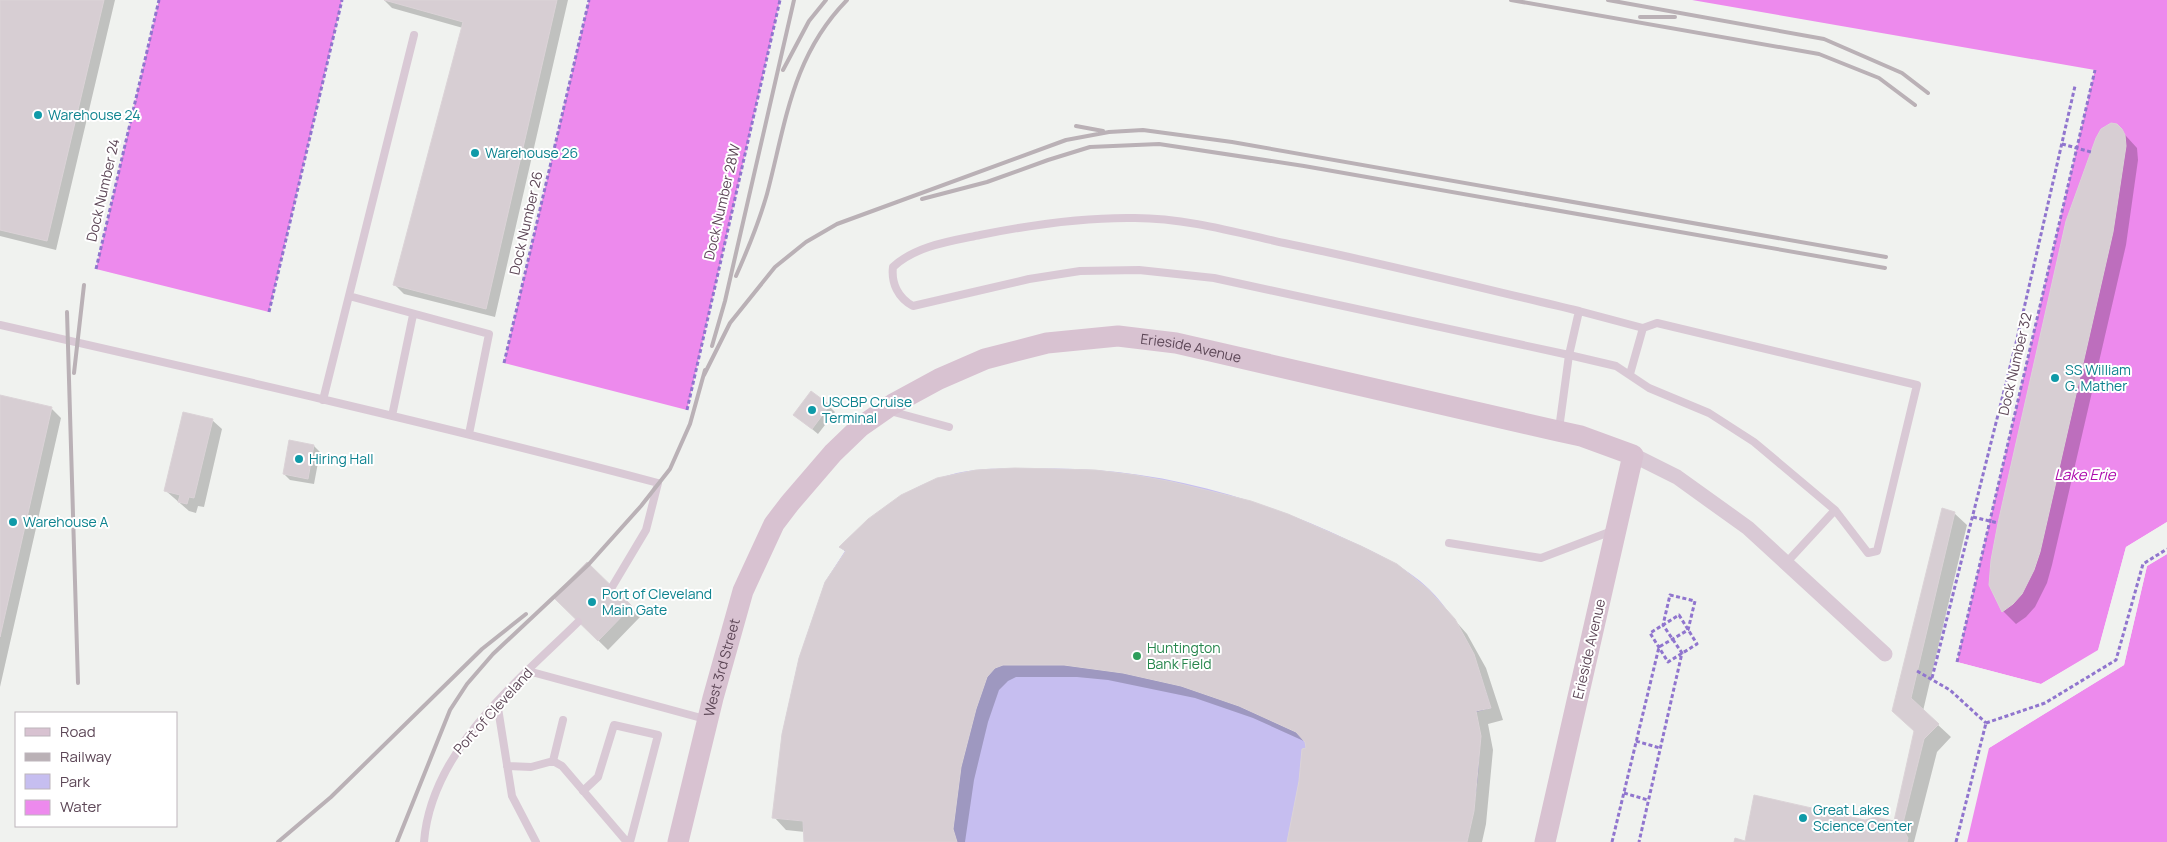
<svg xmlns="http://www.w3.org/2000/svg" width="2167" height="842" viewBox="0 0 2167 842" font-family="Manrope,sans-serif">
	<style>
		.green { fill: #c6bef0 }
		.water { fill: #ed8aed }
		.pier { fill: #f0f2ef }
		.shadow { fill: #0003 }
		.building { fill: #d7ced3; stroke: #dbd3d7 }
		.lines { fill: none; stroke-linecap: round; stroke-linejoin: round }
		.path { stroke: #9075ce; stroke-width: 3; stroke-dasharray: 4 2.5; stroke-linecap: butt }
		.lane { stroke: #d9c9d5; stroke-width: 8 }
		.street { stroke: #d9c9d5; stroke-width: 15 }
		.secondary { stroke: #d8c2d1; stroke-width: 21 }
		.rail { stroke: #bab1b6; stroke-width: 4 }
		.culture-dot { fill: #0f9aa8; stroke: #fff; stroke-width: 2 }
		.leisure-dot { fill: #2e9e5b; stroke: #fff; stroke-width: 2 }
		.labels { text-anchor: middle; stroke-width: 4; stroke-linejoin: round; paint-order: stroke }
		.culture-label { font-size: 14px; fill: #0d838f; stroke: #fff; text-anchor: start }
		.street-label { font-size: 14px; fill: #5d4757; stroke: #fff }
		.leisure-label { font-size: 14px; fill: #27864d; stroke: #fff; text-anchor: start }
		.water-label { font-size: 15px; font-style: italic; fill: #ad0bad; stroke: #fff }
	</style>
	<rect width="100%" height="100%" fill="#f0f2ef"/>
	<path class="green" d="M1015,468C1042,469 1068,468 1095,470C1182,476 1270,503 1348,540C1377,553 1406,567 1429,589C1462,622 1478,663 1491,708L1476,712C1484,754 1476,800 1467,842H804L803,821L773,818L782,734L799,658L825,582L845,551L839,547C878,509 921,475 977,470C990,468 1003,469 1015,468Z"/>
	<path class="water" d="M159,0H342L269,312L96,269Z
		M589,0H780L687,410L504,363Z
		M1692,0H2167V522L2126,547L2098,650L2041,684L1957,662L2095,70Z
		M2167,554V842H1967L1989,748L2124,665L2147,566Z"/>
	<path class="pier" d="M2167,522V525L2128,549L2100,652L2041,686L1956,665L1957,662L2041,684L2098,651L2126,547Z
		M2167,551V554L2147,566L2124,665L1989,748L1987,747L2122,664L2145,565Z"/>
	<path class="shadow" d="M0,0H115L56,250L0,236Z
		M384,0H568L495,317L404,294L394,284L463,28L392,8Z
		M2116,125L2137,148L2138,160L2126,245L2052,565L2047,583L2035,607L2026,617L2016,624L2003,611Z
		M0,397L51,408L61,418L0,687Z
		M829,406L835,412L818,434L795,415Z
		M212,420L222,429L204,507L198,506L196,513L189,511L166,491Z
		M314,446L320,452L314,484L290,480L284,474Z
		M1954,513L1967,525L1923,711L1951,737L1937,752L1914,842H1747L1865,821L1894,823L1916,732L1894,711Z
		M841,547L1428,590L1467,634L1486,668L1503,720L1488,724L1493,750L1486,824L1482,842H1288L1308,749L1306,742L1253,718L1195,698L1108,680L1077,677H1016L1008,681L999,690L988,722L974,780L965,842H806L805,832L786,830L774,817L846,552Z
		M587,564L640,617L608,650L554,597Z"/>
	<path class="building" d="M0,0H104L47,241L0,230Z
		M384,0H557L486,309L393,285L463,22Z
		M2111,123L2117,124L2122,129L2125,135L2126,146L2113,232L2040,552L2034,570L2022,594L2013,604L2002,612L1989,585L1991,560L1998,523L2066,221L2096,138L2101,129Z
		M811,391L830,405L812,429L793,415Z
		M0,395L52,407L0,637Z
		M183,412L213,419L194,498L189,497L187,504L178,502L180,495L164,491Z
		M289,440L314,445L308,479L283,474Z
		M1015,468L1095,470L1135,475L1173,482L1251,501L1288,514L1361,546L1397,564L1428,589L1455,619L1474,654L1491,708L1476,711L1481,736L1474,811L1467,842H1287L1299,781L1302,749L1306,748L1305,742L1296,732L1239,706L1181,686L1123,673L1064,665H1003L995,668L987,677L976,709L961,767L953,829L957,842H804L803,821L772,818L782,734L799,658L825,582L846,551L839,547L868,519L901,495L937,478L976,470Z
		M1942,508L1955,512L1911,698L1939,724L1924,739L1902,827L1899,823L1894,821L1914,731L1892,711Z
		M587,562L632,606L598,641L553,597Z
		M1754,795L1865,820L1875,817L1894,821L1899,823L1902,827L1908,838L1907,842H1734L1735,838L1745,841Z"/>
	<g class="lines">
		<path class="path" d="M2062,144L2091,152
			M96,269L159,0
			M269,312L342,0
			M504,363L589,0
			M687,410L780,0
			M1973,517L1998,523
			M1679,615L1697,644L1668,662L1650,633Z
			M1957,662L2095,70
			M1917,671L1950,690L1986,723
			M1932,678L2017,339L2075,86
			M1986,723L2045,703L2116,660L2143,564L2167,549
			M1636,741L1660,748
			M1624,793L1648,800
			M1612,842L1659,647L1688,630L1695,601L1670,595L1663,625L1682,653L1639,842
			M1956,842L1986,723"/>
		<path class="lane" d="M349,296L489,334L469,434
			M1579,311L1643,328L1657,323L1917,385L1877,551L1868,553L1835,510
			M0,325C220,375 440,425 658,483L646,530L612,587
			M1630,374L1643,328
			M323,400L414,35
			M890,411L949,427
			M392,416L413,315
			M1559,429L1569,355L1579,311C1481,288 1382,263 1284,243C1235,232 1185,218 1135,218C1083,217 1030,225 980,235C951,241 915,246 893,267C891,283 898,298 913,306L1029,279L1080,271L1139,270L1214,278L1569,355L1616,366L1649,388L1709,413L1754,442L1835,510L1787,562
			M1449,543L1541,558L1612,531
			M528,671L705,719
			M497,702L512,796L536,842
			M553,761L562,766L627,842
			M507,766L531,767L553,761L563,720
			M583,791L598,777L614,725L658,735L630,842
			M424,842C431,750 517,682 578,622"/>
		<path class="street" d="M1633,455L1677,477L1748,528L1885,654"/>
		<path class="secondary" id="s1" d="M678,842L713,698L743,591L774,524L790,503L833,453L860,427L893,404L939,379L985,359L1047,343L1118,336L1176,343L1558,431L1581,436L1633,455L1545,842"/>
		<path class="rail" d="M1511,0L1819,54L1879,78L1915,105
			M1608,0L1824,39L1902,73L1928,93
			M1640,17H1675
			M783,70L809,21L826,0
			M1076,126L1103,131
			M922,199L987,182L1048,160L1090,147L1159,144L1304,166L1885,268
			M736,276C748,249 759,222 767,194C786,122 792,56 847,0
			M67,312L78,683
			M712,346L725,301L794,0
			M74,373L84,285
			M704,375L730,323L775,267L806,242L837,224L1066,140L1109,132L1143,130L1232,142L1886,257
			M278,842L331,797L482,649L526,614
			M397,842L450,710L467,684L493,654L589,564L641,506L670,469L690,424L705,370"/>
	</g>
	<g class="culture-dot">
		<circle cx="38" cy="115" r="5"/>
		<circle cx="475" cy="153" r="5"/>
		<circle cx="2055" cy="378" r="5"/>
		<circle cx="812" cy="410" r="5"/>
		<circle cx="299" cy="459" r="5"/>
		<circle cx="13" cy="522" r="5"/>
		<circle cx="592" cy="602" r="5"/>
		<circle cx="1803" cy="818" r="5"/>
	</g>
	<circle class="leisure-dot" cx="1137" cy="656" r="5"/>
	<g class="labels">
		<g class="culture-label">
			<text x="48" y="120">Warehouse 24</text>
			<text x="485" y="158">Warehouse 26</text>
			<text x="2065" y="375">SS William<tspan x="2065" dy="16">G. Mather</tspan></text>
			<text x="822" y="407">USCBP Cruise<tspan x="822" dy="16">Terminal</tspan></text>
			<text x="309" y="464">Hiring Hall</text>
			<text x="23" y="527">Warehouse A</text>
			<text x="602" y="599">Port of Cleveland<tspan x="602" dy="16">Main Gate</tspan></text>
			<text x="1813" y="815">Great Lakes<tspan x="1813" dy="16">Science Center</tspan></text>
		</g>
		<g class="street-label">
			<text transform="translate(103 190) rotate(-77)" y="5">Dock Number 24</text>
			<text transform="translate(722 202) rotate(-77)" y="5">Dock Number 28W</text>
			<text transform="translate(526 223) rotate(-77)" y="5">Dock Number 26</text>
			<text dy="5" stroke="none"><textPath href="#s1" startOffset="815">Erieside Avenue</textPath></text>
			<text transform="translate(2015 364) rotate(-77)" y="5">Dock Number 32</text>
			<text transform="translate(1589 649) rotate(-77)" y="5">Erieside Avenue</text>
			<text dy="5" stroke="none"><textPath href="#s1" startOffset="180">West 3rd Street</textPath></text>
			<text transform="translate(493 711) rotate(-48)" y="5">Port of Cleveland</text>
		</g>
		<g class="leisure-label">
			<text x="1147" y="653">Huntington<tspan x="1147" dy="16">Bank Field</tspan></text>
		</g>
		<g class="water-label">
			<text x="2085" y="480">Lake Erie</text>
		</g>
	</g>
	<rect x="15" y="712" width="162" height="115" fill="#ffffff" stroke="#beb5bc"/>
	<rect x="25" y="728" width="25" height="8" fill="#d8c2d1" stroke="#beb5bc"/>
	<text x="60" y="737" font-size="15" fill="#5d4757">Road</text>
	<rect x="25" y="753" width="25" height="8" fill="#bab1b6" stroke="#beb5bc"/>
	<text x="60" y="762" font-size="15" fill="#5d4757">Railway</text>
	<rect x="25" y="774" width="25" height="15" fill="#c6bef0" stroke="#beb5bc"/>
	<text x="60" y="787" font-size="15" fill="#5d4757">Park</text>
	<rect x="25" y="800" width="25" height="15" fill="#ed8aed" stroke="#beb5bc"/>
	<text x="60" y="812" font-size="15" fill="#5d4757">Water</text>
</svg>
